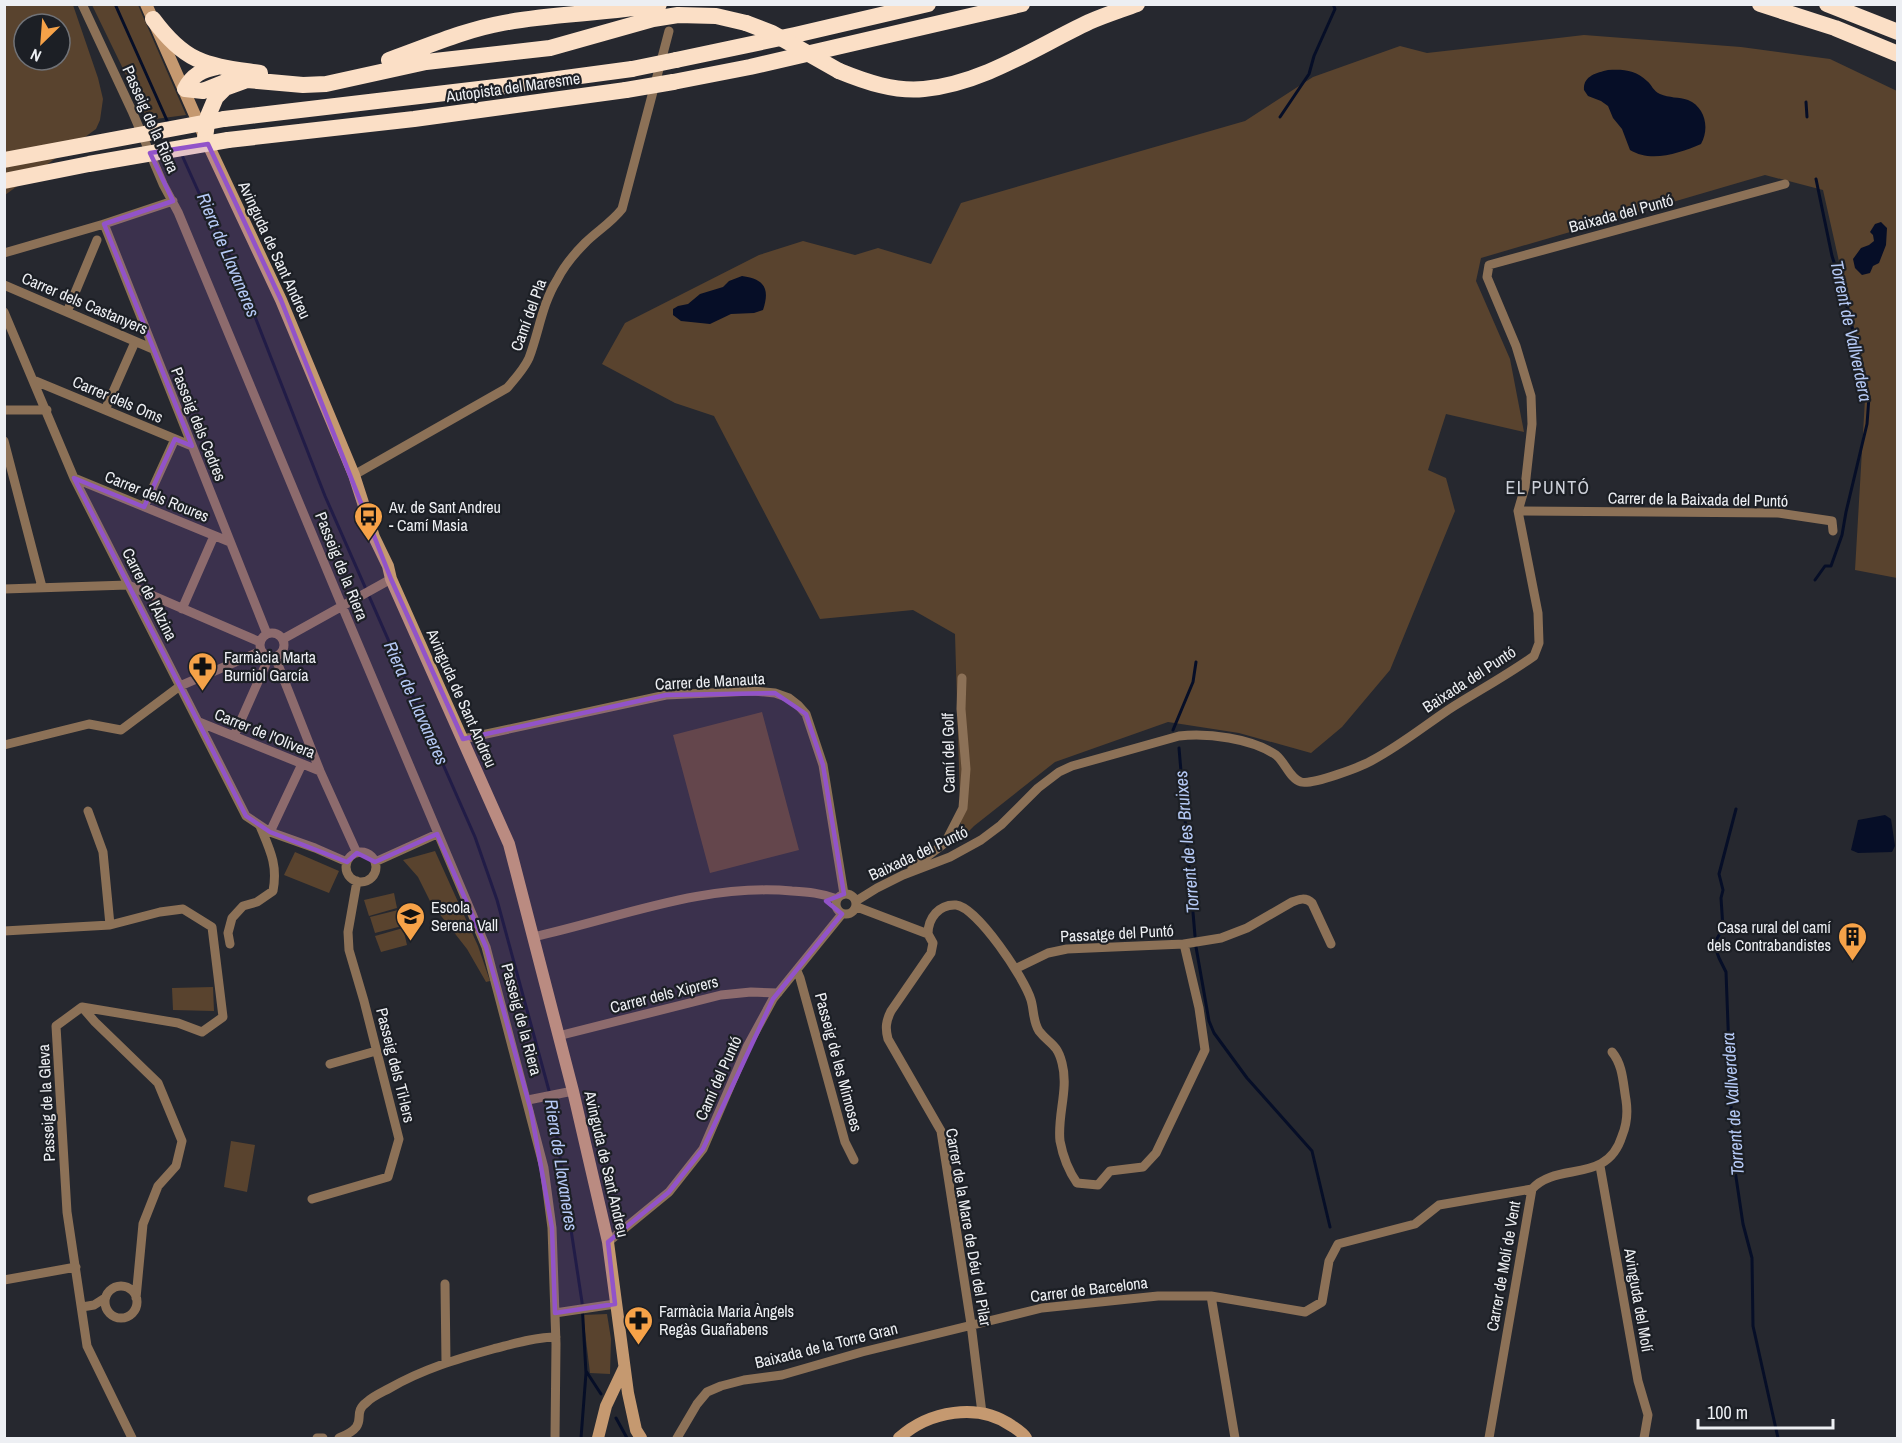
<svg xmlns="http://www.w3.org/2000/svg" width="1902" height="1443" viewBox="0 0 1902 1443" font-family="'Archivo Narrow',sans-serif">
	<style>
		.green { fill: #59432e; fill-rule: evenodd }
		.water { fill: #060e27 }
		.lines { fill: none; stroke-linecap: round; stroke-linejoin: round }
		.stream { stroke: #060e27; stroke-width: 3 }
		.street { stroke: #8c7157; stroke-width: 9 }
		.secondary { stroke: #c59970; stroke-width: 12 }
		.highway { stroke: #fbdfc6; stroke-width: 16 }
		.highway-bridge { stroke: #fbdfc6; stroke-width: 16 }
		.marked { fill: #9253c9; fill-opacity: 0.2; stroke: #9253c9; stroke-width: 4.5; stroke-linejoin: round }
		.labels { text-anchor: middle; stroke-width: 4.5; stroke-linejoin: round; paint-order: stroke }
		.street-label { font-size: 16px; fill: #edeff3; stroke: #1c1f25 }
		.poi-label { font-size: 16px; fill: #edeff3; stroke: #1c1f25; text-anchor: start }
		.water-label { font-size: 18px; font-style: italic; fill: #b5c9f5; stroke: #1c1f25 }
		.neighbourhood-label { font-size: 18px; letter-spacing: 1.5px; fill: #ced1da; stroke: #1c1f25 }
	</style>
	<rect width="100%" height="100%" fill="#26282f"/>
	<path class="green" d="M5,5H73L98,78L103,99L100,120L96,129L5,195ZM24,24H60V60H24Z
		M92,5H138L186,115L148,120Z
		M1584,35L1741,47L1830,59L1897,91V578L1855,570L1866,382L1823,190L1765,175L1481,258L1476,281L1510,359L1524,432L1446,414L1428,470L1446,478L1455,511L1390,670L1342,727L1311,753L1239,733L1168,722L1055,762L974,826L968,832L961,836L955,634L913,610L820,619L714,416L675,403L602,364L625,323L759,255L803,241L855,255L878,248L931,264L961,203L1245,121L1313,77L1400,46L1427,53Z
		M762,712L799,850L710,873L673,735Z
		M435,851L478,946L490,981L486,982L467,949L431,903L418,877L403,860Z
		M295,852L339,871L329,893L284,875Z
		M394,893L397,908L369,916L364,900Z
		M398,910L402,926L375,933L370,917Z
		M403,928L407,945L381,952L375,936Z
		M213,987L214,1011L173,1010L172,988Z
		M231,1141L255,1145L247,1192L224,1187Z
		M607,1314L611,1339L610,1374L590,1373L583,1315Z"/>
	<path class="water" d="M1608,70C1623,69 1636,70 1647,81C1652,85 1653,91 1660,94C1669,98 1679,97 1688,100C1705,107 1710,128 1701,144C1680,153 1651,163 1630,150L1622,129L1613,118L1608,106L1601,101L1588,96L1584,90C1583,76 1596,73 1608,70Z
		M1881,222L1887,228L1886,245L1879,263L1873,266L1870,273L1862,275L1855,268L1853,259L1861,248L1869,245L1874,241L1873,235L1870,232L1875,224Z
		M742,276C765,279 770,289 763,310L754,313L731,314L710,324L681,321L673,315V309L678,306L688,304L700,294L723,287L729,281Z
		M1885,815L1891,819L1895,846L1892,852L1858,853L1851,850L1858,820Z"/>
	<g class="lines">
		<path class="stream" d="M115,4L169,125
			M1806,102L1807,117
			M1280,117L1309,74L1314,56L1335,9L1333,4
			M181,153L199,193L236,268L325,496L475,837L497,900L551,1098L582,1302L586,1373L581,1438
			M1815,580L1825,566H1831L1842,535L1846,512L1867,424L1869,397L1843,290L1832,256L1816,179
			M1173,730L1193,682L1196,662
			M1179,748L1195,936
			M1736,809L1719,874L1723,890L1721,898L1723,928L1714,944L1719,958L1726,972L1733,1157L1743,1224L1752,1258L1753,1326L1778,1438
			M1196,947L1209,1021L1214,1033L1247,1078L1312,1151L1330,1227
			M586,1371L601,1394
			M616,1418L627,1438"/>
		<path class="street" d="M82,4L132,111L163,184L178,212L342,606L486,947L544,1168L552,1228L556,1344L555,1438
			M104,224L267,634
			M4,253L104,224L173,201
			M4,285L153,349
			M4,312L74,478L246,816L270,832L315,848L347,862
			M67,312L97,240
			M33,380L192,446
			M4,410H47
			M105,410L135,342
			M4,441L42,587
			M354,475L507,388C515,379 524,369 529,358C539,332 542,304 557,280C564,266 574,254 585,243C597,231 611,223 622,209L669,31
			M74,478L230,542
			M144,507L175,439
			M1518,511L1778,513L1832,521L1833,531
			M4,589L128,585L260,642
			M182,609L214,536
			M260 645a12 12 0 1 1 24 0a12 12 0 1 1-24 0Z
			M283,639L391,579
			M275,657L320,771L357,853
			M199,722L320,771
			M234,736L269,657
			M463,739L666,695L753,691L775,693L789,698L798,705L806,714L823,765L844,894
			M4,745L89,724L121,730L180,686L261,651
			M88,811L103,852L110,925
			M270,832L302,764
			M346 867a15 15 0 1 1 30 0a15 15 0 1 1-30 0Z
			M375,862L437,834
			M912,868L945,843L963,808L966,769L961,709L962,678
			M836 904a10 10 0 1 1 20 0a10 10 0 1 1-20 0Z
			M856,901L877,888L903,875L950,857L981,840L1001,825L1038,788L1059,772L1072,766L1179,736C1208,733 1251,738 1276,755C1285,762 1290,779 1301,782C1313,785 1360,767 1371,761C1398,747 1423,727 1448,710C1476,692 1506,676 1534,656L1539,643L1538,613L1518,511L1525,487L1532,424L1531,396L1516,346L1487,277L1489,265L1785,184
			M857,907L928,934L933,943L931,953L891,1011C886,1021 885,1028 888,1039L941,1131L971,1324L982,1413
			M4,931L110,925L160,912L183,909L212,927L223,1017L202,1032L178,1023L82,1007L56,1026L67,1212L87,1346L132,1438
			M928,934C928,918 939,904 956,905C977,907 1025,979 1031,1000C1034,1010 1033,1022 1039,1031C1049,1044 1057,1043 1062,1063C1069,1089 1057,1116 1060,1141C1063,1157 1068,1170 1077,1183L1098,1185L1110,1171L1143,1167L1156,1153L1205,1050L1199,1008L1184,944
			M533,937C619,918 703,883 792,891C807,892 822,893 837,899
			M230,944L228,933L232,918L243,906L257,902L273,891C278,865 270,850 260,826
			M1015,969L1048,953L1067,949L1184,944L1221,938L1247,928L1292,902C1299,899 1306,897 1312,903L1331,944
			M797,971L800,978L845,1142L854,1160
			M82,1007L95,1022L158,1083L182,1141L176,1166L158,1186L143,1224L136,1298
			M558,1036L721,995L751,992L778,993
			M330,1064L376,1051
			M528,1100L573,1091
			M1600,1166L1638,1381L1648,1415L1644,1438
			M312,1199L388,1177L399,1139L364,1001L349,950L348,932L357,881
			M608,1242L669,1192L703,1149L747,1047L773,999L842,914
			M4,1280L76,1267
			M445,1284L446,1362
			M105 1302a16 16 0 1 1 32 0a16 16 0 1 1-32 0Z
			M1211,1296L1235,1438
			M82,1307L94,1305L105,1298
			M555,1313L615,1304
			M317,1438H323
			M339,1438C373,1424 349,1415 367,1402C373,1396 383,1392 390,1388C423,1369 457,1359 493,1349C513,1344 535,1337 556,1337
			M677,1438L697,1404L707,1392L721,1386L744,1380L782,1375L862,1352L1042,1308L1158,1296H1211L1305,1312L1322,1302L1329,1261L1338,1244L1415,1224L1439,1205L1532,1189
			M1489,1438L1532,1189C1557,1161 1607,1185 1622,1136C1627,1124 1628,1113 1626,1100C1623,1083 1623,1065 1612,1052"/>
		<path class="secondary" d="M146,4L205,138L281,300L354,475L374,537L388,566L391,579L509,844L573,1091L608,1242L628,1393L636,1430L641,1438
			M598,1438L606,1406L624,1368
			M899,1438C929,1411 978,1402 1012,1426C1018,1430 1023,1433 1026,1438"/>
		<path class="highway" d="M1760,4L1835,28L1898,54
			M1827,4L1898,32
			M153,19C187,65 207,65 260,73
			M389,60C426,47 464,30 503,23C555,13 608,14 659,4
			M676,60L795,35L928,4
			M217,67C202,70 192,75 185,89L203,91L228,81
			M839,71C866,82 895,92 924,89C984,83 1036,47 1089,22C1105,15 1121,10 1137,4
			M673,82L750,67L1022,4
			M224,119L513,85L632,69
			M205,138L208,116L216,97L225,88L247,80L303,85L326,84L426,62L550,48L653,19L678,15L716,16L746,23
			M228,140L414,119L626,90"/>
		<path class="highway-bridge" d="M746,23L772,33L839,71
			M632,69L676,60
			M626,90L673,82
			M4,160L224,119
			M4,181L89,164L228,140"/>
	</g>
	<path class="marked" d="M208,144L281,300L391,579L463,739L666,695L775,693L806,714L823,765L844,894L826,901L842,914L773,999L703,1149L669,1192L608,1242L615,1304L555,1313L552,1228L531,1111L486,947L437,834L375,862L357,853L347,862L270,832L246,816L74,478L144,507L175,439L192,446L104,224L173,201L150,153Z"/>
	<defs>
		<symbol id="bus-pin" viewBox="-11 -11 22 30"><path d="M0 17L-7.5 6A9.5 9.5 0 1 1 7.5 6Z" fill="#f6a248" stroke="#1c1f25"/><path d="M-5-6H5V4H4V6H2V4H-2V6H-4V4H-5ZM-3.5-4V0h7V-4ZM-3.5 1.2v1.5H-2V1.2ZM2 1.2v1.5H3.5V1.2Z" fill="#111"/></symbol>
		<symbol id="pharmacy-pin" viewBox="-11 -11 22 30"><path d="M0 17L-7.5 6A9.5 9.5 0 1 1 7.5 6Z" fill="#f6a248" stroke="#1c1f25"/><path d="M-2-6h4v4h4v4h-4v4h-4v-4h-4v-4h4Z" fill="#111"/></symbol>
		<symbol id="school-pin" viewBox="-11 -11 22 30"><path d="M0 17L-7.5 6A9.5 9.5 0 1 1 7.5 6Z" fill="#f6a248" stroke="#1c1f25"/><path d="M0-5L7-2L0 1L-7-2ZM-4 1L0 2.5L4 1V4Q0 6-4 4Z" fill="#111"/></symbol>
		<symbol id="building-pin" viewBox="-11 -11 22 30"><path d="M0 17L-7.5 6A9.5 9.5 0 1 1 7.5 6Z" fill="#f6a248" stroke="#1c1f25"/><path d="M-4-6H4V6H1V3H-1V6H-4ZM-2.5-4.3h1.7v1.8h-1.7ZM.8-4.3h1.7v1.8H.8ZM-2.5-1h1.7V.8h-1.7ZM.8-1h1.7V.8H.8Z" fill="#111"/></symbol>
	</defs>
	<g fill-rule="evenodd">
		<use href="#bus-pin" x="352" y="500" width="33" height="45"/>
		<use href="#pharmacy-pin" x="186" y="650" width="33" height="45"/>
		<use href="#school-pin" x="394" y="900" width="33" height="45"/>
		<use href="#building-pin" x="1836" y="920" width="33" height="45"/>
		<use href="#pharmacy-pin" x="622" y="1304" width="33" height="45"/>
	</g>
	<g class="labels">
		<g class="street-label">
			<text transform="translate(513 87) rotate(-8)" y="6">Autopista del Maresme</text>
			<text transform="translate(151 119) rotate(66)" y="6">Passeig de la Riera</text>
			<text transform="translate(1621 213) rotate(-15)" y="6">Baixada del Puntó</text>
			<text transform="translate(275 250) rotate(65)" y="6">Avinguda de Sant Andreu</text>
			<text transform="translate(85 303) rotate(23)" y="6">Carrer dels Castanyers</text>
			<text transform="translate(528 315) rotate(-70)" y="6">Camí del Pla</text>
			<text transform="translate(118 399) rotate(23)" y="6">Carrer dels Oms</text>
			<text transform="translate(199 424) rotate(68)" y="6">Passeig dels Cedres</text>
			<text transform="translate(157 496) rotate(22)" y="6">Carrer dels Roures</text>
			<text transform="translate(1698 499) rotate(1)" y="6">Carrer de la Baixada del Puntó</text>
			<text transform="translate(342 566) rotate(68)" y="6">Passeig de la Riera</text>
			<text transform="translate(150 594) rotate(63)" y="6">Carrer de l'Alzina</text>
			<text transform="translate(1469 679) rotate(-33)" y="6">Baixada del Puntó</text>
			<text transform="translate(710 681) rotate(-3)" y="6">Carrer de Manauta</text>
			<text transform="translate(462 698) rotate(66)" y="6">Avinguda de Sant Andreu</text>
			<text transform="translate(265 733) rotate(22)" y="6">Carrer de l'Olivera</text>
			<text transform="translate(948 753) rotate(-91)" y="6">Camí del Golf</text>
			<text transform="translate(918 853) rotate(-25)" y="6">Baixada del Puntó</text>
			<text transform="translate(1117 933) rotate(-3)" y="6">Passatge del Puntó</text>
			<text transform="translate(664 994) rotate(-14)" y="6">Carrer dels Xiprers</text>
			<text transform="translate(522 1019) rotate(75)" y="6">Passeig de la Riera</text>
			<text transform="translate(839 1062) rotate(75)" y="6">Passeig de les Mimoses</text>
			<text transform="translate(396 1065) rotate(76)" y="6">Passeig dels Til·lers</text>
			<text transform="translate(718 1078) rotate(-66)" y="6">Camí del Puntó</text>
			<text transform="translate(46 1103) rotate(-93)" y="6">Passeig de la Gleva</text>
			<text transform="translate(607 1164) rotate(77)" y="6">Avinguda de Sant Andreu</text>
			<text transform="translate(969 1227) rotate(80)" y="6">Carrer de la Mare de Déu del Pilar</text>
			<text transform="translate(1503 1266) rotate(-80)" y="6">Carrer de Molí de Vent</text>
			<text transform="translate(1089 1289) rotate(-7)" y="6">Carrer de Barcelona</text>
			<text transform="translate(1639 1300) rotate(80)" y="6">Avinguda del Molí</text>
			<text transform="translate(826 1345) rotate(-14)" y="6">Baixada de la Torre Gran</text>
		</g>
		<g class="poi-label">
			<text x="389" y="513">Av. de Sant Andreu<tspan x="389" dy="18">- Camí Masia</tspan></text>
			<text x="224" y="663">Farmàcia Marta<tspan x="224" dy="18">Burniol García</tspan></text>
			<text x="431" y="913">Escola<tspan x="431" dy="18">Serena Vall</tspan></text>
			<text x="1831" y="933" text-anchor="end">Casa rural del camí<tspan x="1831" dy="18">dels Contrabandistes</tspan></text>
			<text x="659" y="1317">Farmàcia Maria Àngels<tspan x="659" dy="18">Regàs Guañabens</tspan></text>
		</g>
		<g class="water-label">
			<text transform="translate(228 255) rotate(67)" y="6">Riera de Llavaneres</text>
			<text transform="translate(1851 331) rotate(78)" y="6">Torrent de Vallverdera</text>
			<text transform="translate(416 703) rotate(66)" y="6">Riera de Llavaneres</text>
			<text transform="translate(1187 842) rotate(-95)" y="6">Torrent de les Bruixes</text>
			<text transform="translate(1733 1104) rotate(-94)" y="6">Torrent de Vallverdera</text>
			<text transform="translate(561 1165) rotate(81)" y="6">Riera de Llavaneres</text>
		</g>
		<g class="neighbourhood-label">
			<text x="1548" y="494">EL PUNTÓ</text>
		</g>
	</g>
	<rect width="1902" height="1443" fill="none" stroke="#edeff3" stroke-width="12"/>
	<g transform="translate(42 42) rotate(205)"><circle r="28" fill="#1c1f25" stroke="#707277" stroke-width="1.5"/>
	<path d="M0-4.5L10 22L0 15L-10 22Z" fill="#f6a248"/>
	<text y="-9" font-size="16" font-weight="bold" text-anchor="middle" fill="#edeff3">N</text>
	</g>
	<path d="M1698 1419v9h135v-9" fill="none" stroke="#edeff3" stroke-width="3"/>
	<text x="1707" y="1419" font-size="18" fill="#edeff3" stroke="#1c1f25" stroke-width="4.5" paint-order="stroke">100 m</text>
</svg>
